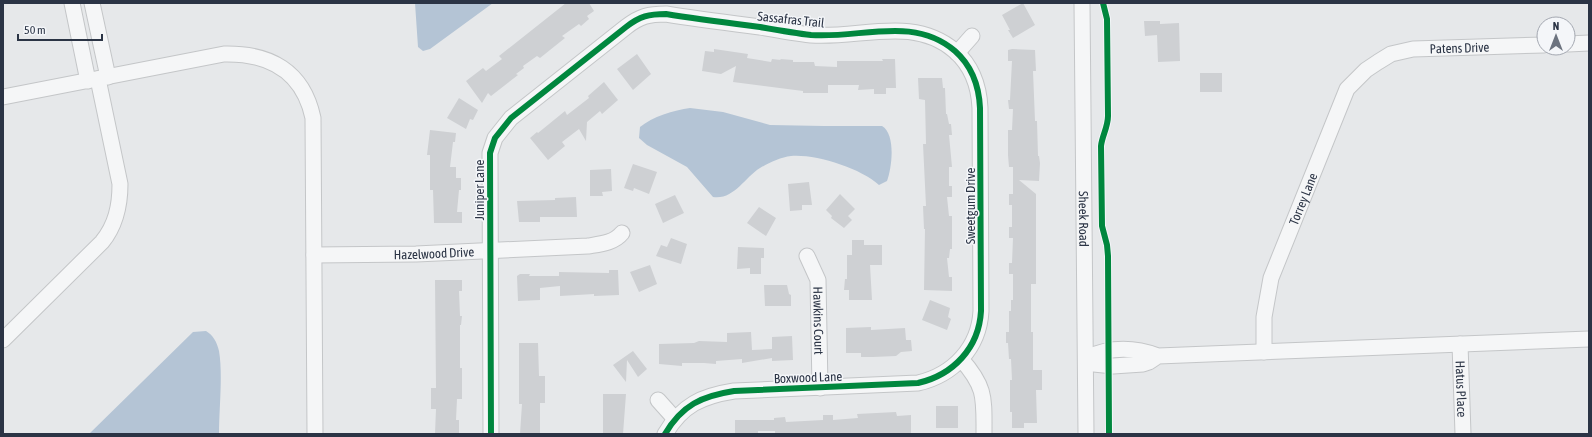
<svg xmlns="http://www.w3.org/2000/svg" width="1592" height="437" viewBox="0 0 1592 437" font-family="'Asap Condensed',sans-serif">
	<style>
		.water { fill: #b4c4d5 }
		.building { fill: #ced0d3 }
		.lines { fill: none; stroke-linecap: round; stroke-linejoin: round }
		.minor-casing { stroke: #c4c6c8; stroke-width: 17 }
		.minor { stroke: #f5f6f7; stroke-width: 15 }
		.cycleway-casing { stroke: #f4f6f9; stroke-width: 8 }
		.cycleway { stroke: #00873e; stroke-width: 6 }
		.labels { text-anchor: middle; stroke-width: 3; stroke-linejoin: round; paint-order: stroke }
		.street-label { font-size: 13px; fill: #2b3445; stroke: #f4f6f9 }
	</style>
	<rect width="100%" height="100%" fill="#e6e8ea"/>
	<path class="water" d="M415,3H493L430,49L423,51L418,47Z
		M690,108L723,112L770,125L824,126H882C896,134 892,168 887,181L879,185C860,168 816,154 791,156C781,157 769,163 760,168C744,178 734,200 713,197L687,167L647,145L639,138L640,127C652,117 674,110 690,108Z
		M206,331C213,335 217,342 219,351C223,374 219,409 219,434H89L193,332Z"/>
	<path class="building" d="M566,3H589L594,11L587,16L589,19L581,26L579,24L562,36L565,38L540,58L537,56L523,66L524,68L516,74L518,75L491,96L488,93L482,103L466,81L483,68L486,71L502,59L499,56Z
		M1023,3L1035,25L1013,38L1008,30H1010L1002,15Z
		M1144,21H1160V24L1179,23L1180,61L1158,62L1157,35L1145,36Z
		M714,49L748,54L747,58L771,62L772,59L781,60L780,59L793,60V62H814L815,66L837,67V61H883L882,59H895L896,88H886V94H874V89L858,90L859,85H828V93H803V91L733,82L736,66L721,74L702,71L705,51L714,52Z
		M1012,49L1035,50L1036,71H1033L1035,121H1037L1038,156H1039L1040,163L1039,181L1019,180L1036,194V284H1031V332H1033V370H1042V390H1036L1037,423H1024V428H1012V412H1010V380H1012L1011,359H1009L1008,343H1006V332H1009V311H1011V300H1013V274H1009V263H1012L1013,238H1009V227H1012V205H1009V194H1013V167H1009L1008,155V130H1012L1013,109H1009L1008,100H1010L1012,61H1008V50Z
		M637,54L651,74L633,90L617,69Z
		M1200,73H1222V92H1200Z
		M918,78H942L943,88H945L946,114H947L949,124H951L952,135H949L952,167H949V186H952V197H947L949,216H952V249H950L949,258H947L949,277H952V291L924,290L925,229H924L923,206H926L923,144H926L925,100L919,99Z
		M604,82L618,100L602,114L600,111L587,122L586,141L579,129L562,142L565,146L548,160L530,138L537,132L538,133L565,111L567,115L589,98L588,96Z
		M459,98L478,110L473,120L470,119L466,129L447,118Z
		M430,130L456,133L455,142H453L450,167H456V178H461V190H459L457,212H462V223H434L433,190H430V155H427Z
		M633,164L657,172L649,194L634,188L633,191L624,188Z
		M611,169L612,191L602,192L603,196H590V170Z
		M809,182L812,205H802V210L790,211L788,184Z
		M840,194L855,209L848,216L852,220L844,228L831,218L832,216L826,210Z
		M675,195L684,213L663,223L655,204Z
		M576,197L577,217H540V222H519L517,201L555,200V198Z
		M759,207L776,218L766,236L747,223Z
		M671,238L687,244L681,264L656,256L661,245L667,247Z
		M852,240H864V245H882V265H870L872,300H849V290H844L845,279H847V255H852Z
		M738,247L764,248V258H761V274H750V268L737,269Z
		M650,265L657,284L639,292L630,272Z
		M609,270H618L619,295L594,296V294L560,296V286L540,288V300L518,301L517,276L520,274H530L529,276H559V272L609,273Z
		M435,280H462V291H459L460,316H462L461,325H460V368H462V399H457L456,420H459V434H435L436,409H431V388H436Z
		M764,285H787L789,294L791,295V306H765Z
		M930,300L950,308L948,317L951,319L947,330L922,320Z
		M871,327V330L905,328L906,340H911L912,351L901,352L896,356L873,357H861V353H846V328Z
		M751,332L752,350L772,349V337L792,336L793,360L772,361V358L742,363V359L716,361V364L704,363H682V366L659,364V344L694,343L699,341L727,342V333Z
		M519,343H538L539,376H545V403H540V434H520L522,404H519Z
		M633,351L647,369L638,377L627,360L626,382L613,365Z
		M603,394H626L623,434H603Z
		M936,406H958V428H936Z
		M896,412L897,416L911,415V434H775V431H758V434H735V420H774V418L785,417L786,422L823,420V415H833V420L858,418L857,414Z"/>
	<g class="lines">
		<defs>
			<g id="minor">
				<path d="M72,3L88,81"/>
				<path d="M92,3L108,77"/>
				<path id="s1" d="M1082,3L1086,434"/>
				<path d="M1568,44L1589,43"/>
				<path d="M957,53L972,36"/>
				<path d="M3,97L224,54C270,53 303,71 313,118L315,434"/>
				<path id="s2" d="M314,255L416,254L588,246C600,244 614,243 622,233"/>
				<path id="s3" d="M807,256L818,280L820,388"/>
				<path d="M3,340L102,242C116,225 120,206 120,184L98,79"/>
				<path id="s4" d="M1460,344L1463,434"/>
				<path id="s5" d="M1264,352V317L1271,278L1347,89L1366,70L1378,62L1391,54L1413,49L1544,45"/>
				<path d="M1158,356L1149,362L1143,364L1113,366L1094,364L1086,358C1109,347 1134,347 1158,356L1589,339"/>
				<path d="M961,359C986,387 984,398 984,434"/>
				<path d="M658,400L675,419"/>
				<path d="M491,434L490,153L495,138L511,118L626,27C640,16 649,14 666,14C697,19 729,23 760,27C777,30 794,33 811,35C860,39 913,15 955,51C972,66 979,86 980,108L981,311C979,348 953,375 918,383L734,391C702,396 682,405 665,434"/>
			</g>
		</defs>
		<use href="#minor" class="minor-casing"/>
		<use href="#minor" class="minor"/>
		<defs>
			<path id="cycleway" d="M1103,3L1107,19L1108,116C1108,127 1102,136 1101,146L1102,226L1107,245L1108,256L1109,434
				M491,434L490,153L495,138L511,118L626,27C640,16 649,14 666,14C697,19 729,23 760,27C777,30 794,33 811,35C860,39 913,15 955,51C972,66 979,86 980,108L981,311C979,348 953,375 918,383L734,391C702,396 682,405 665,434"/>
		</defs>
		<use href="#cycleway" class="cycleway-casing"/>
		<use href="#cycleway" class="cycleway"/>
	</g>
	<g class="labels">
		<g class="street-label">
			<text transform="translate(791 19) rotate(6)" y="5">Sassafras Trail</text>
			<text dy="5" stroke="none"><textPath href="#s5" startOffset="404">Patens Drive</textPath></text>
			<text transform="translate(479 190) rotate(-90)" y="5">Juniper Lane</text>
			<text dy="5" stroke="none"><textPath href="#s5" startOffset="160">Torrey Lane</textPath></text>
			<text transform="translate(970 206) rotate(-90)" y="5">Sweetgum Drive</text>
			<text dy="5" stroke="none"><textPath href="#s1" startOffset="216">Sheek Road</textPath></text>
			<text dy="5" stroke="none"><textPath href="#s2" startOffset="120">Hazelwood Drive</textPath></text>
			<text dy="5" stroke="none"><textPath href="#s3" startOffset="67">Hawkins Court</textPath></text>
			<text transform="translate(808 377) rotate(-2)" y="5">Boxwood Lane</text>
			<text dy="5" stroke="none"><textPath href="#s4" startOffset="45">Hatus Place</textPath></text>
		</g>
	</g>
	<rect width="1592" height="437" fill="none" stroke="#2b3445" stroke-width="8"/>
	<g transform="translate(1556 36)"><circle r="19" fill="#f4f6f9" stroke="#a4a8b1"/>
	<path d="M0-3L7 15L0 10L-7 15Z" fill="#6c737f"/>
	<text y="-6" font-size="11" font-weight="bold" text-anchor="middle" fill="#2b3445">N</text>
	</g>
	<path d="M18 34v6h84v-6" fill="none" stroke="#2b3445" stroke-width="2"/>
	<text x="24" y="34" font-size="12" fill="#2b3445" stroke="#f4f6f9" stroke-width="3" paint-order="stroke">50 m</text>
</svg>
